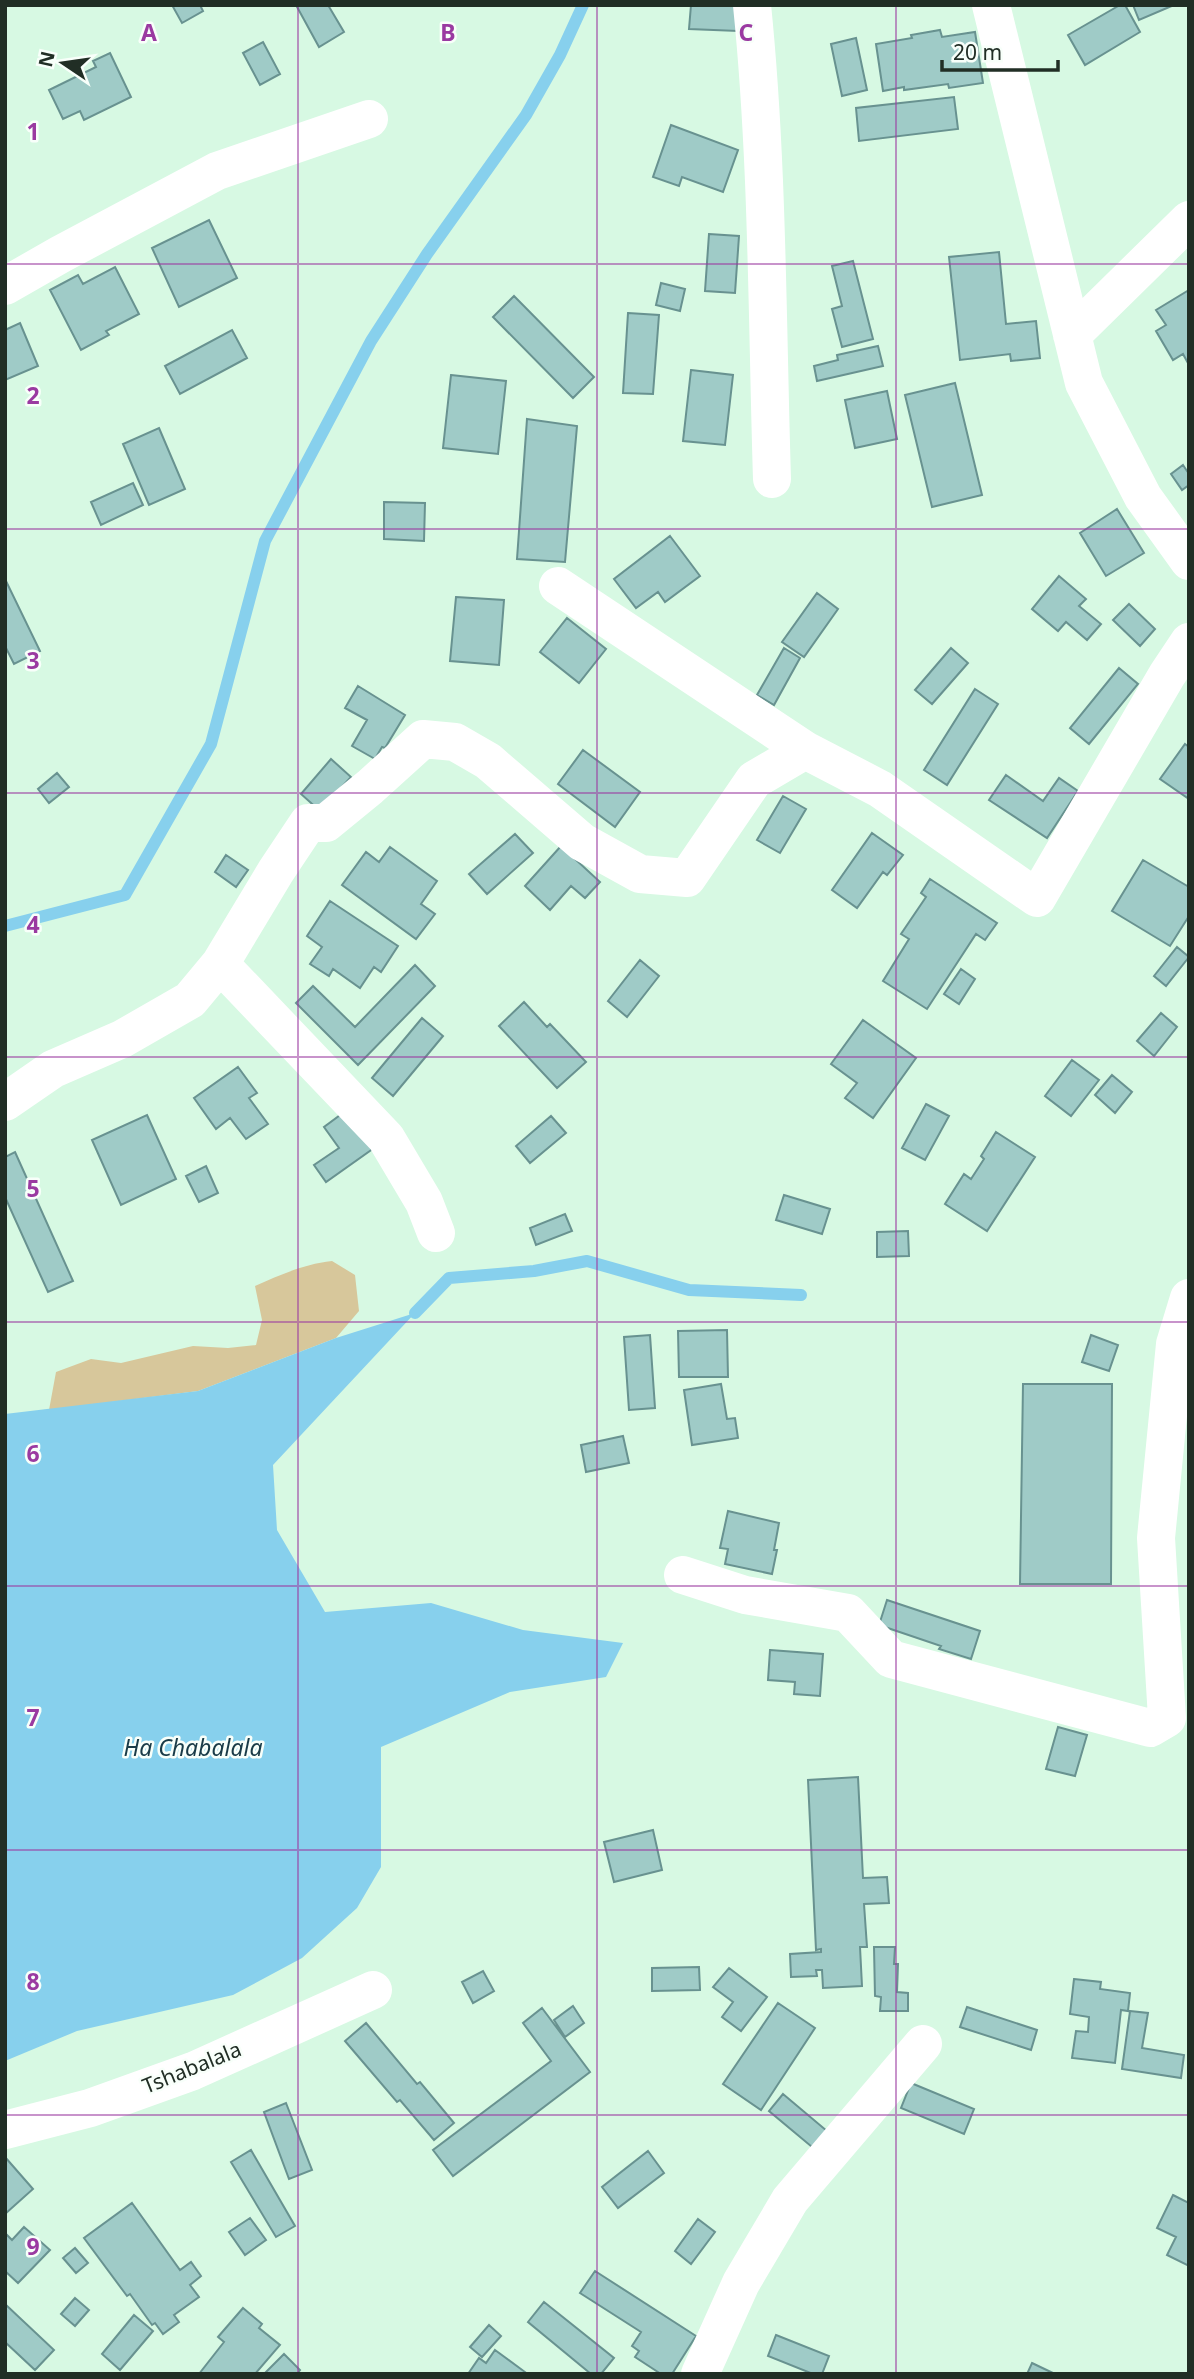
<svg xmlns="http://www.w3.org/2000/svg" width="1194" height="2379" viewBox="0 0 1194 2379" font-family="'Noto Sans',sans-serif">
	<style>
		.green { fill: #d7c79b }
		.water { fill: #87d0ed }
		.lines { fill: none; stroke-linecap: round; stroke-linejoin: round }
		.stream { stroke: #87d0ed; stroke-width: 12 }
		.building { fill: #9fcbc7; stroke: #689290; stroke-width: 2 }
		.street { stroke: #fff; stroke-width: 38 }
		.grid { fill: none; stroke: #9a3aa1; stroke-width: 2; stroke-opacity: 0.55 }
		.labels { text-anchor: middle; stroke-width: 5; stroke-linejoin: round; paint-order: stroke }
		.street-label { font-size: 21px; fill: #212e25; stroke: #f8fffa }
		.water-label { font-size: 23px; font-style: italic; fill: #193b48; stroke: #f8fffa }
		.grid-label { font-size: 23px; text-anchor: middle; font-weight: bold; fill: #9a3aa1; stroke: #f8fffa; stroke-width: 5; stroke-linejoin: round; paint-order: stroke }
	</style>
	<rect width="100%" height="100%" fill="#d7f9e3"/>
	<path class="green" d="M332,1261L355,1275L359,1311L336,1338L198,1391L49,1410L56,1372L91,1359L121,1363L193,1346L228,1348L256,1345L262,1320L255,1286C280,1275 304,1264 332,1261Z"/>
	<path class="water" d="M415,1313L273,1465L277,1530L325,1612L431,1603L523,1630L623,1643L606,1677L510,1692L381,1747V1867L357,1908L302,1958L233,1995L77,2031L5,2061V1414L198,1391L336,1338Z"/>
	<g class="lines">
		<path class="stream" d="M5,926L125,895L211,744L265,541L371,341L427,254L526,115L560,55L583,5
			M415,1313L449,1278L534,1271L587,1261L689,1290L801,1295"/>
	</g>
	<path class="building" d="M172,5H200L203,11L182,23Z
		M296,5H328L344,32L319,47Z
		M691,5H740L738,31L689,29Z
		M1120,5H1125L1140,32L1085,65L1068,35Z
		M1133,5H1174L1139,20Z
		M940,30L942,37L975,32L983,83L949,88L948,84L904,90V87L883,91L876,44L912,38L911,35Z
		M856,38L867,90L842,96L831,44Z
		M263,42L280,74L260,85L243,53Z
		M110,53L131,97L84,120L80,111L63,119L49,90L96,67L93,61Z
		M954,97L958,129L859,141L856,108Z
		M671,125L738,150L723,192L682,177L679,186L653,177Z
		M209,220L237,278L179,307L152,248Z
		M709,234L739,236L735,293L705,291Z
		M999,252L1006,324L1036,321L1040,358L1011,361L1010,354L960,360L949,257Z
		M853,261L873,339L842,347L832,309L842,306L832,266Z
		M115,267L139,314L106,331L109,335L81,350L50,290L78,275L83,284Z
		M661,283L685,289L680,311L656,305Z
		M1189,290V365L1183,354L1173,360L1156,331L1166,325L1156,310Z
		M514,296L594,377L573,398L493,317Z
		M628,313L659,315L653,394L623,393Z
		M20,323L38,366L5,380V330Z
		M232,330L247,358L180,394L165,366Z
		M878,346L883,366L817,381L814,366L838,360L837,355Z
		M691,370L733,375L725,445L683,441Z
		M451,375L506,381L498,454L443,448Z
		M955,383L982,495L932,507L905,395Z
		M887,391L897,439L855,448L845,400Z
		M527,419L577,426L565,562L517,559Z
		M159,428L185,489L149,505L123,444Z
		M1183,465L1189,474V485L1182,490L1171,474Z
		M133,483L143,505L101,525L91,502Z
		M384,502L425,503L424,541L384,539Z
		M1117,509L1144,553L1106,576L1080,533Z
		M670,536L700,576L665,602L658,592L636,608L614,579Z
		M1059,576L1086,599L1079,606L1101,624L1087,640L1066,622L1058,631L1032,609Z
		M5,579L40,651L14,664L5,646Z
		M817,593L838,609L804,657L782,642Z
		M456,597L504,600L499,665L450,661Z
		M1129,604L1155,629L1140,646L1113,620Z
		M567,618L606,649L579,683L540,652Z
		M784,648L800,658L774,705L757,695Z
		M951,648L968,663L932,704L915,690Z
		M1119,668L1138,684L1089,744L1070,728Z
		M358,686L405,715L385,748L382,747L375,759L352,746L367,720L345,708Z
		M975,689L998,704L947,785L924,770Z
		M1185,744L1189,747V799L1160,779Z
		M583,750L640,792L615,827L558,784Z
		M331,759L351,777L320,811L301,794Z
		M57,773L69,787L49,803L38,789Z
		M1006,775L1043,801L1059,778L1078,791L1047,838L989,800Z
		M783,796L806,809L780,853L757,840Z
		M872,833L903,855L887,875L883,872L857,908L832,890Z
		M515,834L533,853L487,894L469,874Z
		M561,846L600,882L585,898L571,886L550,910L525,886Z
		M390,847L437,881L421,904L435,914L416,939L342,885L366,852L379,862Z
		M226,855L248,870L236,887L215,872Z
		M1143,860L1189,887V916L1170,946L1112,911Z
		M930,879L997,923L985,940L976,934L927,1009L883,981L909,939L901,934L926,897L921,893Z
		M330,901L398,946L381,972L374,967L360,988L333,969L329,976L310,964L322,947L307,936Z
		M1177,947L1189,957L1166,986L1154,976Z
		M640,960L659,976L627,1017L608,1001Z
		M415,965L435,986L358,1065L296,1003L313,986L355,1027Z
		M961,969L975,979L959,1004L944,994Z
		M524,1002L547,1027L550,1024L586,1062L557,1088L499,1026Z
		M1161,1013L1177,1027L1154,1056L1137,1041Z
		M422,1018L443,1036L393,1096L372,1078Z
		M863,1020L916,1058L873,1118L845,1098L857,1083L831,1064Z
		M1072,1060L1099,1080L1071,1116L1045,1096Z
		M238,1067L257,1093L249,1098L268,1124L246,1139L230,1118L216,1129L194,1098Z
		M1112,1075L1132,1092L1115,1113L1095,1095Z
		M926,1104L949,1116L925,1160L902,1148Z
		M347,1110L374,1148L326,1182L314,1165L339,1148L324,1127Z
		M147,1115L176,1179L121,1205L92,1140Z
		M551,1116L566,1133L530,1163L516,1146Z
		M996,1132L1035,1157L987,1231L945,1204L964,1174L971,1179L984,1159L981,1156Z
		M15,1152L73,1281L48,1292L5,1197V1157Z
		M206,1166L218,1193L199,1202L186,1176Z
		M784,1195L830,1209L822,1234L776,1220Z
		M565,1214L572,1231L536,1245L530,1228Z
		M908,1231L909,1256L877,1257V1232Z
		M727,1330L728,1377H679L678,1331Z
		M650,1335L655,1408L629,1410L624,1337Z
		M1091,1335L1118,1345L1109,1371L1082,1362Z
		M721,1384L727,1419L735,1418L738,1438L692,1445L684,1390Z
		M1023,1384H1112L1111,1584H1020Z
		M623,1436L629,1463L586,1472L581,1445Z
		M728,1511L779,1523L774,1550H777L772,1574L725,1564L728,1549L720,1548Z
		M887,1600L980,1631L971,1659L939,1649L941,1646L879,1625Z
		M770,1650L823,1654L820,1696L794,1694L795,1682L768,1680Z
		M1058,1727L1087,1735L1075,1776L1046,1769Z
		M858,1777L863,1878L887,1877L889,1903L864,1904L867,1947H860L862,1986L823,1988L822,1970H816L817,1976L791,1977L790,1954L821,1952V1949L816,1950L808,1780Z
		M653,1830L662,1870L614,1882L604,1842Z
		M874,1947H895L894,1964H898L897,1992L908,1993V2011H880L881,1997L875,1996Z
		M699,1967L700,1990L652,1991V1968Z
		M729,1968L767,1997L741,2031L722,2017L733,2002L713,1987Z
		M483,1971L494,1991L473,2003L462,1982Z
		M1074,1979L1101,1982L1100,1989L1130,1993L1128,2011L1121,2010L1115,2063L1072,2058L1076,2031L1088,2032L1089,2017L1070,2014Z
		M778,2003L815,2028L761,2110L723,2084Z
		M573,2006L584,2023L565,2037L554,2020Z
		M967,2007L1037,2030L1031,2050L960,2027Z
		M542,2008L590,2072L453,2176L433,2150L551,2061L523,2023Z
		M1130,2011L1148,2013L1142,2048L1184,2055L1181,2078L1122,2069Z
		M366,2023L417,2084L420,2082L454,2123L434,2140L400,2100L397,2102L345,2041Z
		M911,2083L974,2109L964,2134L901,2108Z
		M783,2094L827,2131L812,2147L769,2111Z
		M286,2103L312,2170L289,2179L264,2112Z
		M251,2150L295,2226L276,2237L231,2162Z
		M648,2151L664,2173L618,2208L602,2187Z
		M5,2157L33,2189L5,2214Z
		M1173,2195L1189,2203V2266L1167,2255L1176,2237L1157,2228Z
		M132,2203L180,2270L191,2262L201,2276L190,2285L199,2297L174,2315L179,2322L163,2334L155,2323L152,2325L130,2294L127,2296L84,2238Z
		M250,2218L266,2240L245,2255L229,2232Z
		M698,2219L715,2232L691,2264L675,2251Z
		M24,2227L50,2250L18,2283L5,2271V2233L12,2240Z
		M75,2248L88,2263L76,2273L63,2258Z
		M595,2271L696,2336L672,2374H661L635,2357L639,2351L632,2346L641,2332L580,2293Z
		M75,2298L89,2310L75,2326L61,2314Z
		M544,2302L614,2358L601,2374H591L528,2322Z
		M5,2304L54,2350L35,2370L5,2342Z
		M243,2308L262,2324L259,2328L280,2345L255,2374H199L224,2342L218,2337Z
		M134,2315L153,2331L120,2370L102,2354Z
		M489,2325L501,2336L482,2357L470,2347Z
		M776,2335L829,2356L822,2374H813L768,2356Z
		M495,2350L525,2372L523,2374H468L479,2358L486,2363Z
		M284,2354L300,2370L297,2374H264Z
		M1032,2363L1055,2374H1027Z"/>
	<g class="lines">
		<path class="street" d="M752,5C768,162 767,321 772,479
			M991,5L1084,383L1143,497L1189,561
			M5,286L61,254L217,171L369,119
			M1072,335L1189,220
			M558,586L805,750L880,789L1037,898L1167,675L1189,642
			M220,964L386,1138L424,1202L436,1233
			M5,1102L53,1069L122,1039L190,1000L220,964L276,871L308,823H326L370,787L423,739L455,742L488,761L582,842L640,874L687,878L754,780L805,750
			M683,1575L745,1595L848,1613L891,1659L1150,1728L1167,1718
			M1167,1718L1156,1538L1175,1344L1189,1298
			M5,2130L90,2108L193,2071L373,1990
			M700,2374L741,2283L790,2200L923,2044"/>
	</g>
	<path class="grid" d="M298,5V2374M597,5V2374M896,5V2374M5,264H1189M5,529H1189M5,793H1189M5,1057H1189M5,1322H1189M5,1586H1189M5,1850H1189M5,2115H1189"/>
	<g class="labels">
		<g class="street-label">
			<text transform="translate(192 2068) rotate(-22)" y="7">Tshabalala</text>
		</g>
		<g class="water-label">
			<text x="193" y="1756">Ha Chabalala</text>
		</g>
	</g>
	<g class="grid-label">
		<text x="149" y="41">A</text>
		<text x="448" y="41">B</text>
		<text x="746" y="41">C</text>
		<text x="33" y="140">1</text>
		<text x="33" y="404">2</text>
		<text x="33" y="669">3</text>
		<text x="33" y="933">4</text>
		<text x="33" y="1197">5</text>
		<text x="33" y="1462">6</text>
		<text x="33" y="1726">7</text>
		<text x="33" y="1990">8</text>
		<text x="33" y="2255">9</text>
	</g>
	<rect width="1194" height="2379" fill="none" stroke="#212e25" stroke-width="14"/>
	<g transform="translate(63 63) rotate(283)" stroke="#f8fffa" stroke-width="5" paint-order="stroke">
	<path d="M0-5L12 26L0 18L-12 26Z" fill="#212e25"/>
	<text y="-10" font-size="19" font-weight="bold" text-anchor="middle" fill="#212e25">N</text>
	</g>
	<path d="M942 60v10h116v-10" fill="none" stroke="#212e25" stroke-width="3.5"/>
	<text x="953" y="60" font-size="21" fill="#212e25" stroke="#f8fffa" stroke-width="5" paint-order="stroke">20 m</text>
</svg>
